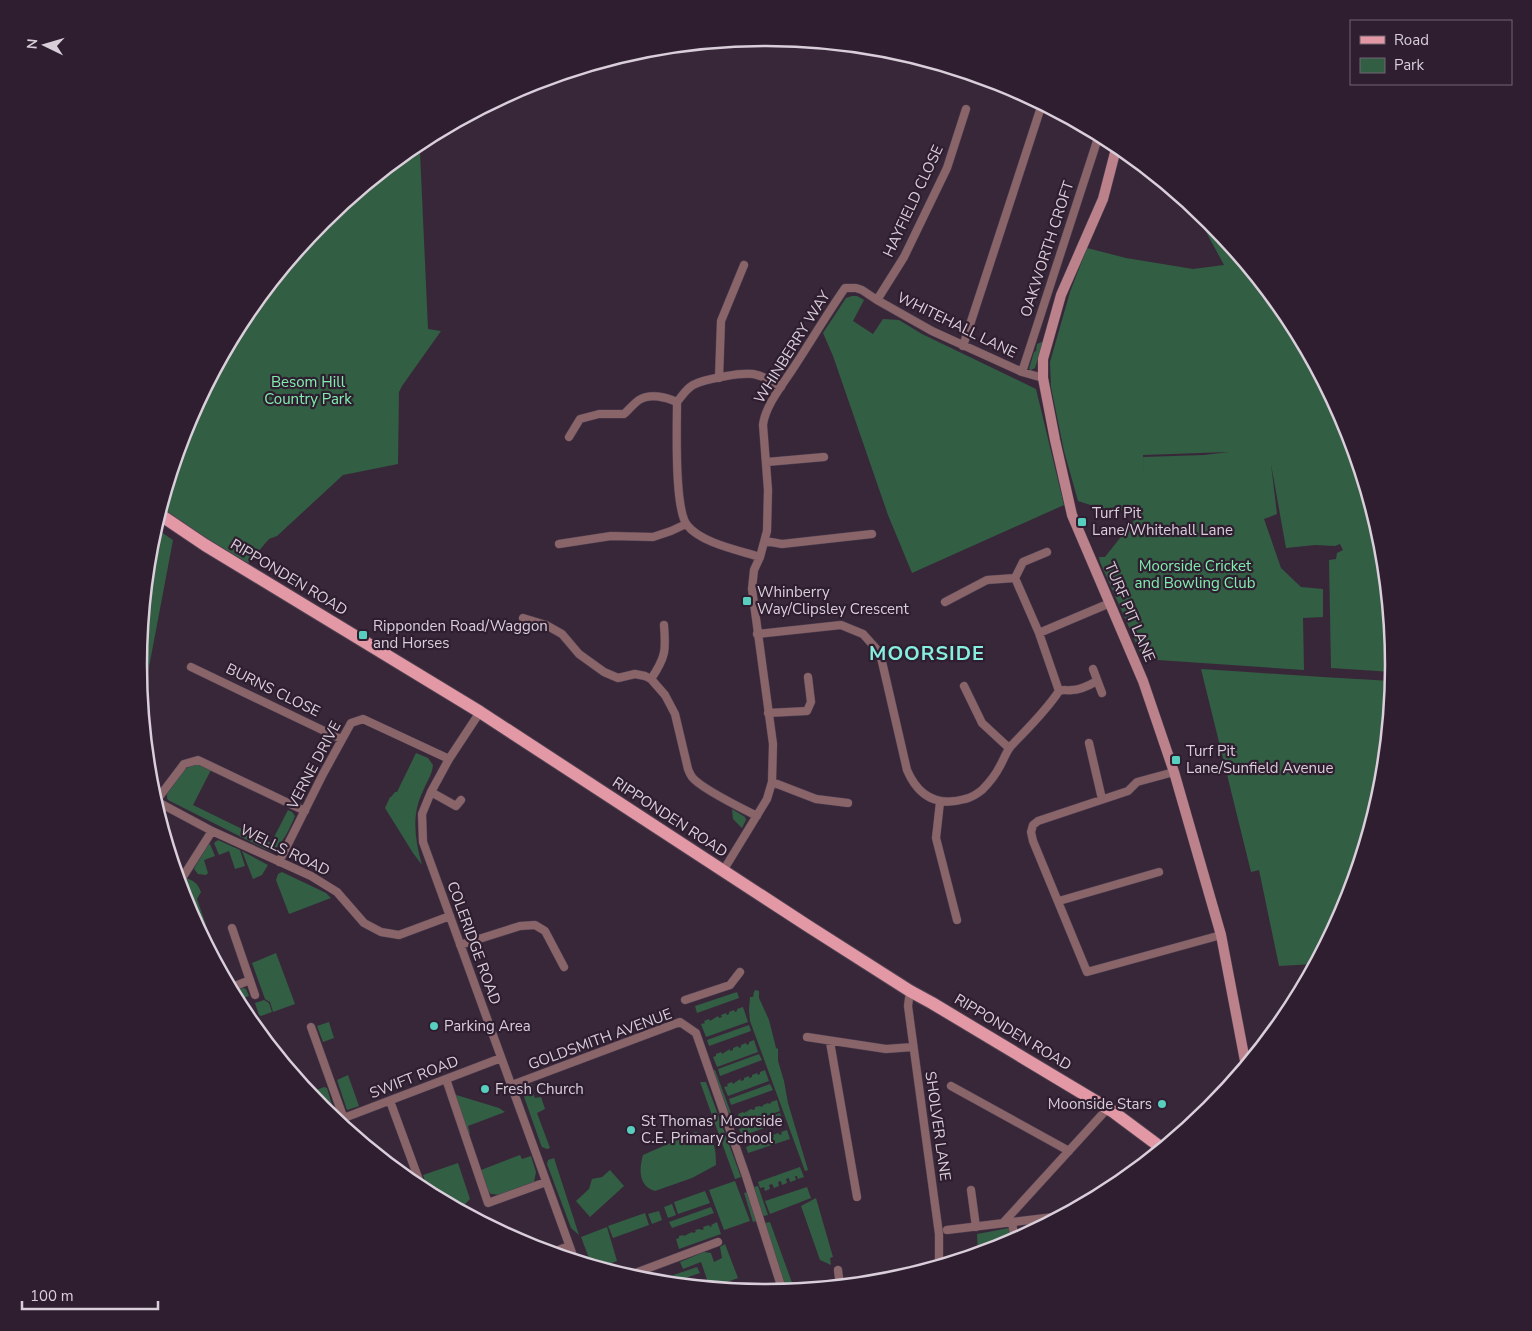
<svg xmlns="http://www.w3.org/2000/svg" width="1532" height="1331" viewBox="0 0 1532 1331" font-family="'Nunito Sans',sans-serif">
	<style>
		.green { fill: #325e44; fill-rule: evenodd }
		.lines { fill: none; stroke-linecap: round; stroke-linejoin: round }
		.street-casing { stroke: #524253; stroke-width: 9 }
		.secondary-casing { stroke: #524253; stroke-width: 11 }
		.primary-casing { stroke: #524253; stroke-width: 14 }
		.street { stroke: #89656a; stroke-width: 8 }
		.secondary { stroke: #bc828b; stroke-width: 10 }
		.primary { stroke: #e399a5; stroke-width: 12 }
		.poi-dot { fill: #58cebf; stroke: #2e1e2f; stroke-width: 2 }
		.labels { text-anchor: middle; stroke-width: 4.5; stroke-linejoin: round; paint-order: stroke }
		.street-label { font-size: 15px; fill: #d9ceda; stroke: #2e1e2f }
		.park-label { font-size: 15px; fill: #80eeae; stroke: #2e1e2f }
		.poi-label { font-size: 15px; fill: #d9ceda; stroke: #2e1e2f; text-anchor: start }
		.district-label { font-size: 20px; font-weight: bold; letter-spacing: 1px; fill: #86efe0; stroke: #2e1e2f }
		.rim { fill: none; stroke: #d9ceda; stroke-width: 2.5 }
	</style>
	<rect width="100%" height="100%" fill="#382739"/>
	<path class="green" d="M406,152H420L428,329L441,331L402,386L399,392L398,464L343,475L277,536L269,539L248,563L189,529L160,509L186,425L244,316L322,221Z
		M1192,206L1210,222L1288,317L1346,425L1382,543L1394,666L1393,672L1331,668L1329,560L1336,559L1337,553L1343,550L1340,544L1335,546L1315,545L1286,548L1271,464L1277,514L1264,519L1281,568L1301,587L1323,589V617L1303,618L1304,670L1143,659L1100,562L1099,557H1105L1138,515L1133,511L1103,509L1078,501L1064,451L1051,387L1050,362L1070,292L1087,248L1126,258L1193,269L1224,265ZM1229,452L1204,455L1143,457L1144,482L1143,455Z
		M852,296H857L864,300L853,321L873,334L883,319L899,320L922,334L1036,389L1064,505L912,573L888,515L833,356L823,333L846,298Z
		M1044,341L1035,368L1031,370L1029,369L1034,352L1036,351L1037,344Z
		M155,528L173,540L142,704L138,665L150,543Z
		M1201,669C1265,673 1328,678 1392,681L1382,788L1346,906L1315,964L1279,966L1259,870L1251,872Z
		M416,753L428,758L433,765C432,775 427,781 423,791C411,815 415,840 422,865L413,853L385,808L390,797H391L395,792H397Z
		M192,765H199L211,770L193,805L271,843L288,810L292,812L295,816C291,826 281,848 271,851L265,849L168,800L167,798V794L184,770Z
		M732,809L745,817L746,820L742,828L733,819Z
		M218,840L240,850L245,866L235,869L229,851L219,855L214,843Z
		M210,844L215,856L204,860L208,873L206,875L198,874L194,869L195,867L208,845Z
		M242,851L268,865L262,875L253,879Z
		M282,872L326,893L331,898L289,914L276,880L278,874Z
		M185,878C194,880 198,884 201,892L197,899L206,925L198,929L186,906L180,887Z
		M276,953L295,1004L273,1012L270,1002L265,999L252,963Z
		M243,988L246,989L249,996L236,1001L232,992Z
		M755,990L759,991V998L769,1020L776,1048L778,1049V1061L784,1081L788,1103L808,1170L805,1171L750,1021L749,1010L750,997H753L754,992Z
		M737,992L739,998L697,1013L695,1006Z
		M264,1000L269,1003L272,1012L261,1016L259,1015L255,1003Z
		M743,1007L748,1022L706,1037L701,1024L705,1023L704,1021L709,1019L710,1021L718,1016L719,1018L722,1017L721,1015L726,1013L727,1015L729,1014V1012L734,1010L735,1012L737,1011V1009Z
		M329,1022L334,1038L323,1042L317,1026Z
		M749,1025L751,1031L709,1046L707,1040Z
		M754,1040L758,1052L717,1067L713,1057L716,1056V1054L721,1052L722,1054L730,1049V1051L733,1050V1048L738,1046L739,1048L741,1047V1045L746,1043L747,1045L749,1044V1042Z
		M759,1054L762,1060L720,1076L718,1069Z
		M713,1070H715L731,1113L729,1114Z
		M765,1070L769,1081L728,1096L724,1087L728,1086L727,1084L732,1082L733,1084L740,1079L741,1081L744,1080V1078L749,1076V1078L752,1077V1075L757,1073L758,1075L760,1074V1072Z
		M348,1075L359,1106L347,1110L337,1080Z
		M700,1082H706L741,1177L735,1179Z
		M532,1084L533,1088L531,1089L535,1098L541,1097L545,1109L537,1113L550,1148L547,1149L542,1147L541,1145L523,1094L526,1088Z
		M770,1084L773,1090L731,1105L729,1099Z
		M324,1087L327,1088L333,1108V1111L329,1115L322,1109L309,1093Z
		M453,1094L499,1108L505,1112L468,1126L470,1134L466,1132Z
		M777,1100L780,1111L739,1126L735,1117L739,1115L738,1114L743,1112L744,1113L751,1109L753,1110L755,1109V1107L760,1106L761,1107L763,1106V1105L768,1103L769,1104L771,1103V1102Z
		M780,1113L783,1121L742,1136L739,1129Z
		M787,1130L790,1139L748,1153L746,1147L749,1146V1144L753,1142L754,1144L762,1139L763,1141L766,1140L765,1138L770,1136L771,1138L774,1137L773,1135L778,1133L780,1135L782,1134L781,1132Z
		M695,1132C715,1136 716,1147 716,1165L692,1178L655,1191C638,1186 639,1169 643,1155Z
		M520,1155L522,1159L531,1156L536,1172L534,1182L501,1195L491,1194L488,1191L481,1170Z
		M554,1158L579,1235L571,1228L547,1164L548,1160Z
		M458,1163L470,1199L464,1205L455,1208L445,1203L442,1193L439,1192H431L428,1189L423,1175Z
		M800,1167L804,1177L798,1179L797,1176H795L796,1180L790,1182L789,1178L786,1179L787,1183L782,1185L781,1181L778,1182L779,1186L774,1188L772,1184L769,1185L770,1189L765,1191L764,1187L760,1188L758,1182Z
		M610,1170L624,1186L590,1217L576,1201L589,1189L592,1179L602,1177Z
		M735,1181L750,1221L724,1230L709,1190Z
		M758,1186L768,1215L763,1216L754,1187Z
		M807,1187L811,1198L770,1214L765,1201Z
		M705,1191L710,1203L678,1214L674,1202Z
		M748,1192L757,1221L753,1222L744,1193Z
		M816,1198L833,1257L830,1258L831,1265L820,1260L801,1206Z
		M672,1204L676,1215L668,1218L664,1207Z
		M711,1207L714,1213L672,1228L669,1222Z
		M659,1211L662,1220L652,1224L648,1214Z
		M645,1213L649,1225L613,1238L608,1226Z
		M717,1222L721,1234L679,1249L676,1239L679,1238V1236L683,1235L684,1236L692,1232L693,1233L696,1232L695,1230L700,1229L701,1230L704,1229L703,1227L709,1225L710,1227L712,1226L711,1225Z
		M770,1222L795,1291L786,1292L765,1223Z
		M607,1227L617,1261L598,1268L592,1266L581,1237Z
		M1009,1228L1012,1243L978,1254L977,1234Z
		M725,1244L738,1278L710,1288L701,1262L683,1269L680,1262L704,1252L711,1253L714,1262L722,1258L720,1247Z
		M697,1267L700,1273L668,1284L656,1283V1281Z"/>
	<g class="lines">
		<defs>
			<path id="street" d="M877,300L904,257L947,168L966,109
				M963,346L1042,104
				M1022,372L1099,135
				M719,378L721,321L744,265
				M569,437L580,419L599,414H624C629,410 633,404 639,400C650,393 666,397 677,402
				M767,462L824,457
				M765,541L782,544L872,534
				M559,544L611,536L653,537L671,531L686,524
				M760,557C738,550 701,543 687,525C674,508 677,426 677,402C682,396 686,389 693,385C704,379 746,371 757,375C766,377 774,383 781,387
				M1015,578L1023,562L1047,552
				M945,602L987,580L1015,578
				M523,618L546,625L562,634L579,654L604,672L618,678L635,674L645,676L651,679L665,695L675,714L688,769C689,772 690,774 692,777C700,788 743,809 757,816
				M1039,633L1110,603
				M757,634L841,625L863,634L880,653L907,770C918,796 937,807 965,799C970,798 977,794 982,790C988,784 996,774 1000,766C1004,759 1006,752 1011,746C1028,728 1046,711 1059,691L1039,633L1015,578
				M191,667L341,739
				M1093,669L1102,693
				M651,679C666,657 666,650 664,625
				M964,686L982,723L1009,748
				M1059,691C1065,689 1067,691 1072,690C1081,690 1090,685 1097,681
				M480,712L449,759L431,792L422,814L423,842L575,1261
				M768,713L807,711L811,702L808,677
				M1089,743L1102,799
				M1174,772L1137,782L1128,791L1038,821L1033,825L1031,832L1033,841L1087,972L1221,935
				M772,782L816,799L848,803
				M431,792L456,806L461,800
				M154,800L212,831L311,876L337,892L364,923L381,932L399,935L450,916
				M156,801L184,764L198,760L305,811
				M940,802L936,838L957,920
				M279,862L323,774L351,723L363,719L449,759
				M723,871L767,799L772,782L773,744L752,589L754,570L760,557L767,531L768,490L763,425C765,406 783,384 794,367C811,341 827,314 845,288H856L862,290L877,300L932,331L1022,372L1043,378
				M179,883L212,831
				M1059,901L1159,872
				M232,928L255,995
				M460,945L520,926L535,925L545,931L564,967
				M230,988L250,980
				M910,991L908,1006L939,1234V1266
				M685,1000L730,985L740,972
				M311,1027L344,1119
				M807,1037L886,1049L913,1047
				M830,1042L857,1197
				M446,1079L488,1203L546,1182
				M512,1085L680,1022L696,1033L746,1176L783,1292
				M951,1086L1069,1151
				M390,1101L423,1191
				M336,1121L501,1058
				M971,1190L976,1227
				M1012,1222L1015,1241
				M1003,1223L1108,1108
				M947,1230L1062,1216
				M551,1253L569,1246
				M838,1270L840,1286
				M642,1281L638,1272L718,1242"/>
			<path id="secondary" d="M1117,145L1103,199L1061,295L1043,359V378L1055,440L1072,515L1143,681L1174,772L1221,935L1246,1066"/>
			<path id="primary" d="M159,514L205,545L480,712L808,926L910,991L932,1003L1112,1111L1163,1149"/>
		</defs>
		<use href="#street" class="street-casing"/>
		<use href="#secondary" class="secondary-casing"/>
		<use href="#primary" class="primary-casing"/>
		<use href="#street" class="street"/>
		<use href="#secondary" class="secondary"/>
		<use href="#primary" class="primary"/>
	</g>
	<g class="poi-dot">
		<rect x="1077" y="517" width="10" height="10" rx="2.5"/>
		<rect x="742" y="596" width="10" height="10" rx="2.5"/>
		<rect x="358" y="630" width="10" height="10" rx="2.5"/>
		<rect x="1171" y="755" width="10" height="10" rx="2.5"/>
		<circle cx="434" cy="1026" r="5"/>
		<circle cx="485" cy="1089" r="5"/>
		<circle cx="1162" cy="1104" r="5"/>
		<circle cx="631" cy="1130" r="5"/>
	</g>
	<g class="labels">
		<g class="street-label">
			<text transform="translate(913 201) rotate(-65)" y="5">HAYFIELD CLOSE</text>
			<text transform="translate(1047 249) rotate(-72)" y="5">OAKWORTH CROFT</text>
			<text transform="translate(957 325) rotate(26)" y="5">WHITEHALL LANE</text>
			<text transform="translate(792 347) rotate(-58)" y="5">WHINBERRY WAY</text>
			<text transform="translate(289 577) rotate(31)" y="5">RIPPONDEN ROAD</text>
			<text transform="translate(1130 612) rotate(67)" y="5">TURF PIT LANE</text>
			<text transform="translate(273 690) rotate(26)" y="5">BURNS CLOSE</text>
			<text transform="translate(314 765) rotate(-62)" y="5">VERNE DRIVE</text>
			<text transform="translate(670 817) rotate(33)" y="5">RIPPONDEN ROAD</text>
			<text transform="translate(285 850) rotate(26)" y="5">WELLS ROAD</text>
			<text transform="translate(474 943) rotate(70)" y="5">COLERIDGE ROAD</text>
			<text transform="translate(1013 1032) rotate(31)" y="5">RIPPONDEN ROAD</text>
			<text transform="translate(600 1039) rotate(-20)" y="5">GOLDSMITH AVENUE</text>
			<text transform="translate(414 1077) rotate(-21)" y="5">SWIFT ROAD</text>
			<text transform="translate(938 1126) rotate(82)" y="5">SHOLVER LANE</text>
		</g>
		<g class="park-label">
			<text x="308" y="387">Besom Hill<tspan x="308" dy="17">Country Park</tspan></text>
			<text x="1195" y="571">Moorside Cricket<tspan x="1195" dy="17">and Bowling Club</tspan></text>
		</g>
		<g class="poi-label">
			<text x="1092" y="518">Turf Pit<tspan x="1092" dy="17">Lane/Whitehall Lane</tspan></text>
			<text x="757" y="597">Whinberry<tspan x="757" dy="17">Way/Clipsley Crescent</tspan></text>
			<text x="373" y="631">Ripponden Road/Waggon<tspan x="373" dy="17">and Horses</tspan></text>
			<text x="1186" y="756">Turf Pit<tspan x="1186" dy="17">Lane/Sunfield Avenue</tspan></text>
			<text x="444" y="1031">Parking Area</text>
			<text x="495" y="1094">Fresh Church</text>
			<text x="1152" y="1109" text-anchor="end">Moonside Stars</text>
			<text x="641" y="1126">St Thomas' Moorside<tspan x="641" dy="17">C.E. Primary School</tspan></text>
		</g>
		<g class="district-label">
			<text x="927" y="660">MOORSIDE</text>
		</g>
	</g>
	<path d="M0 0H1532V1331H0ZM147 665a619 619 0 1 1 1238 0a619 619 0 1 1-1238 0Z" fill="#2e1e2f" fill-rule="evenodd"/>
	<path class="rim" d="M147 665a619 619 0 1 1 1238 0a619 619 0 1 1-1238 0Z"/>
	<rect x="1350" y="20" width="162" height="65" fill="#2e1e2f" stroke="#726473"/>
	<rect x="1360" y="36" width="25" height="8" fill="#e399a5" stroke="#726473"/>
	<text x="1394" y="45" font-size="15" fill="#d9ceda">Road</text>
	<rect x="1360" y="58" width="25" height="15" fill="#325e44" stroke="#726473"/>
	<text x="1394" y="70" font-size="15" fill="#d9ceda">Park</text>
	<g transform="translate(45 45) rotate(275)" stroke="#2e1e2f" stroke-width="4" paint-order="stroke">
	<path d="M0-4L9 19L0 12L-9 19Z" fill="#d9ceda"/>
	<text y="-8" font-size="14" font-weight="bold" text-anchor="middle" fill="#d9ceda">N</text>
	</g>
	<path d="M22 1301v8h136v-8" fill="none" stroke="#d9ceda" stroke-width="2.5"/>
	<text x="30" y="1301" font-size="15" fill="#d9ceda" stroke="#2e1e2f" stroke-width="4" paint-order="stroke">100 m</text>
</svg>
